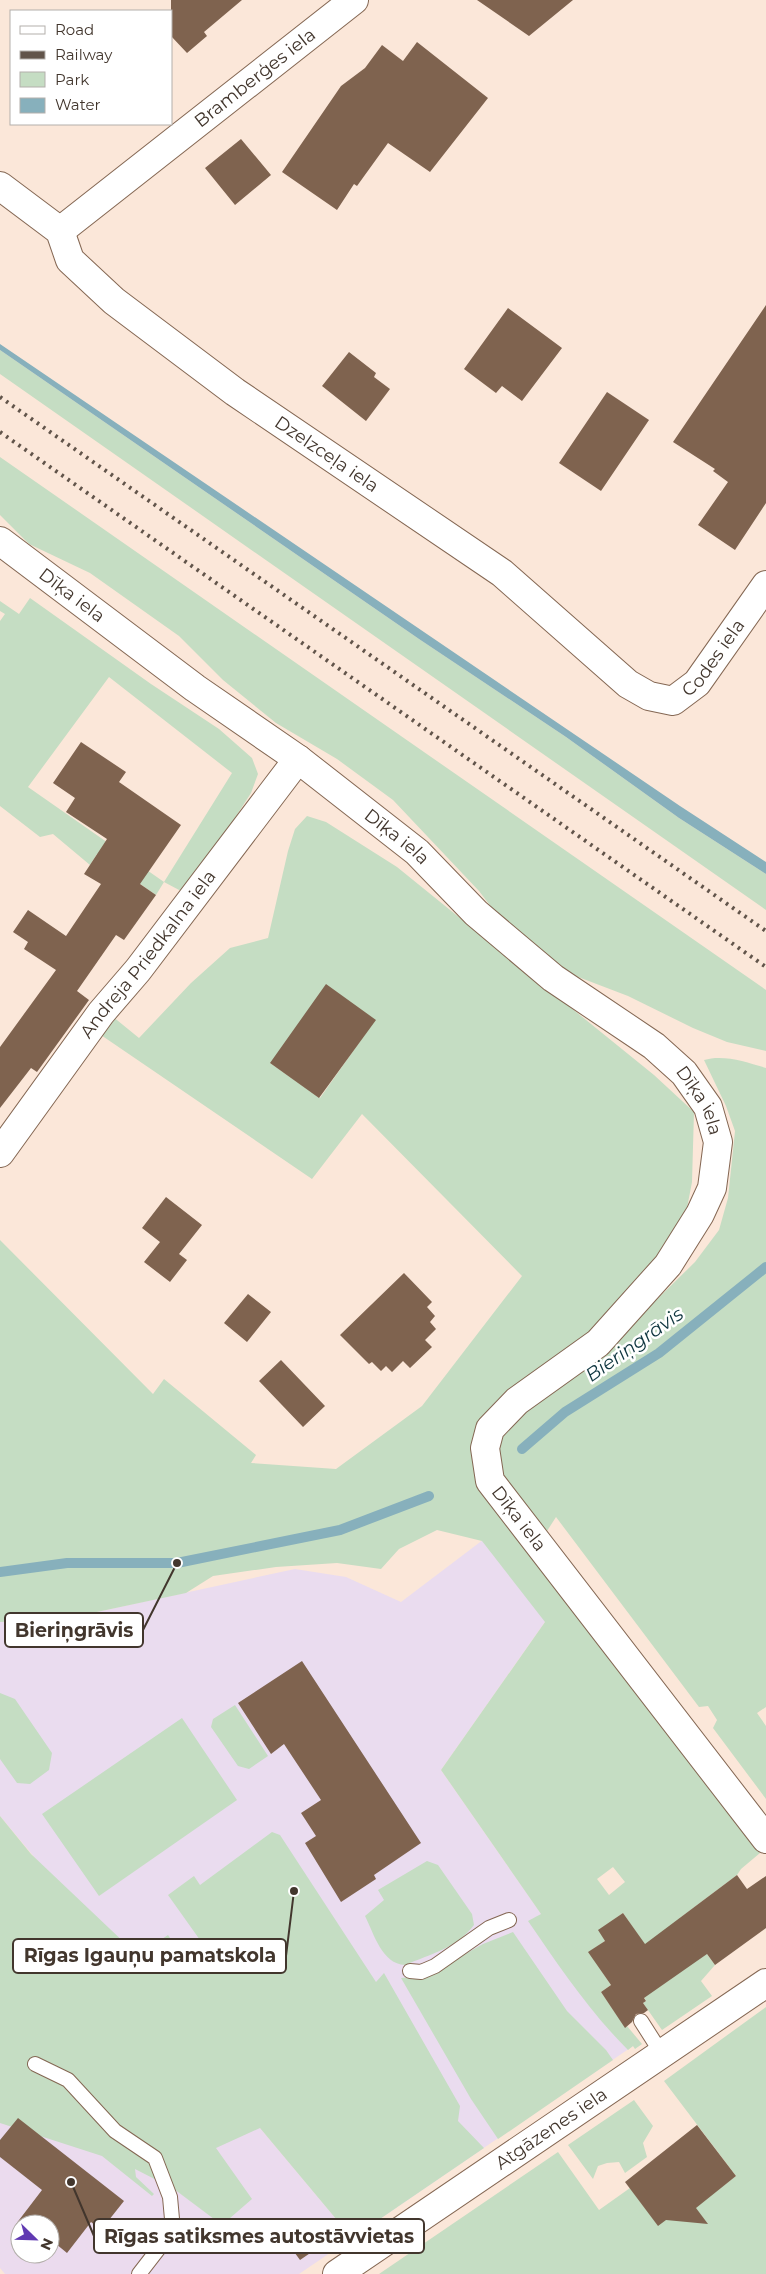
<svg xmlns="http://www.w3.org/2000/svg" width="766" height="2274" viewBox="0 0 766 2274" font-family="Montserrat,sans-serif">
	<style>
		.commercial { fill: #ebdbee; fill-rule: evenodd }
		.education { fill: #eadcef }
		.green { fill: #c5ddc3; fill-rule: evenodd }
		.water { fill: #87b0bc }
		.lines { fill: none; stroke-linecap: round; stroke-linejoin: round }
		.stream { stroke: #87b0bc; stroke-width: 10 }
		.building { fill: #7f634f }
		.service-casing { stroke: #846753; stroke-width: 16 }
		.minor-casing { stroke: #846753; stroke-width: 30 }
		.service { stroke: #fff; stroke-width: 14 }
		.minor { stroke: #fff; stroke-width: 28 }
		.rail { stroke: #61544a; stroke-width: 4; stroke-dasharray: 2.5 5; stroke-linecap: butt }
		.labels { text-anchor: middle; stroke-width: 5; stroke-linejoin: round; paint-order: stroke }
		.street-label { font-size: 18px; fill: #42362d; stroke: #fff }
		.water-label { font-size: 19px; font-style: italic; fill: #0e353f; stroke: #fff }
		.leader { fill: none; stroke: #42362d; stroke-width: 2 }
		.callout-dot { fill: #42362d; stroke: #fff; stroke-width: 2 }
		.callout { fill: #fff; stroke: #42362d; stroke-width: 2 }
		.callout-label { font-size: 19px; text-anchor: middle; font-weight: bold; fill: #42362d }
	</style>
	<rect width="100%" height="100%" fill="#fbe7d9"/>
	<path class="commercial" d="M0,2074L260,2128L352,2238L299,2274H5L0,2268ZM20,2224H50V2254H20Z"/>
	<path class="education" d="M500,1527L559,1602L441,1770L633,2046L352,2238L0,1816V1622L64,1619L295,1569L346,1577L401,1602Z"/>
	<path class="green" d="M0,350L419,639L566,737L679,818L766,874V910L0,374Z
		M0,457L766,990V1051L727,1042L693,1028L628,996L573,975L543,954L498,916L479,891L393,800L337,759L276,723L223,680L179,636L90,573L29,544L0,515Z
		M30,598L151,684L219,729L252,758L258,774L251,793L204,866L181,891L164,882L156,895L97,854L90,865L53,834L40,837L0,806V621L5,614L0,611V601L19,614ZM109,677L232,773L164,882L28,787Z
		M307,816L326,822L397,867L654,1075L694,1112L692,1182L682,1234L640,1316L695,1262L719,1230L728,1198L735,1131L726,1106L704,1060C723,1054 747,1062 766,1068V1707L757,1713L766,1726V1799L713,1728L717,1720L708,1706L699,1707L556,1517L533,1553L735,1812L760,1853L741,1869L737,1875L680,1918L715,1965L701,1981L712,1996L662,2030L643,2003L646,2001L644,1997L669,1980L623,1913L599,1930L605,1941L589,1952L611,1985L601,1992L625,2027L627,2026L642,2044L635,2049L633,2046L628,2050C589,2011 559,1966 528,1921L541,1914L441,1770L545,1622L482,1541L437,1530L399,1549L381,1569L337,1563L276,1567L213,1576L186,1593L64,1619L0,1622V1240L153,1394L164,1379L256,1455L251,1463L336,1469L422,1406L522,1276L362,1114L312,1179L98,1033L112,1016L139,1038L191,983L230,948L268,938L288,851L295,829ZM375,1020L320,1098L270,1063ZM613,1867L625,1882L609,1895L597,1879Z
		M0,1693L15,1699L52,1753L49,1770L30,1784L17,1783L0,1759Z
		M235,1705L268,1756L249,1769L238,1766L211,1727L213,1719Z
		M182,1718L237,1800L99,1896L42,1814Z
		M0,1816L31,1854L149,1966L159,1941L168,1935L181,1954L200,1940L168,1895L194,1876L200,1885L272,1832L280,1835L376,1982L384,1973L460,2106L458,2121L484,2148L352,2238L260,2128L216,2148L252,2199L222,2225L174,2189L135,2169L136,2177L154,2194L152,2196L102,2156L0,2123Z
		M427,1861L438,1865L472,1914L474,1925C457,1948 431,1954 405,1965C382,1964 374,1934 365,1916L384,1900L378,1890Z
		M513,1932L567,2011L606,2050L613,2060L498,2139L471,2099L401,1978L428,1975L483,1944Z
		M766,2007V2274H379L558,2152L599,2210L630,2188L658,2225L718,2179L723,2186L736,2176L664,2081Z
		M634,2100L653,2126L643,2143L647,2157L625,2173L619,2162L607,2163L598,2166L593,2179L568,2145Z"/>
	<path class="water" d="M0,344L680,806L766,862V874L679,818L566,737L419,639L0,350Z"/>
	<g class="lines">
		<path class="stream" d="M522,1449L565,1412L659,1353L766,1267
			M0,1572L67,1563H177L340,1530L429,1496"/>
	</g>
	<path class="building" d="M171,0H242L204,32L207,36L187,53L171,36Z
		M477,0H573L529,36Z
		M417,42L488,98L430,172L388,143L357,186L354,184L337,210L282,172L341,86L365,68L382,45L403,61Z
		M241,139L271,175L235,205L205,168Z
		M766,305V503L735,550L698,525L728,482L713,471L715,469L673,442Z
		M508,308L562,348L522,401L502,386L496,393L464,369Z
		M349,352L376,373L374,377L390,389L366,421L322,386Z
		M607,392L649,420L601,491L559,463Z
		M81,742L126,772L119,782L181,825L140,884L156,895L124,940L116,935L77,991L89,1000L37,1072L31,1068L0,1108V1047L56,970L24,949L28,942L13,932L28,910L66,936L101,884L84,874L107,839L66,812L75,798L53,783Z
		M326,984L376,1020L319,1098L270,1063Z
		M166,1197L202,1225L179,1254L187,1260L170,1282L144,1262L160,1242L142,1228Z
		M404,1273L432,1302L427,1307L435,1316L430,1322L436,1329L425,1340L432,1347L410,1368L403,1361L392,1372L386,1366L381,1371L372,1362L369,1364L340,1335Z
		M248,1294L271,1312L247,1342L224,1323Z
		M281,1360L325,1406L303,1427L259,1381Z
		M302,1661L421,1843L374,1875L376,1879L341,1902L305,1843L316,1836L301,1813L321,1800L284,1744L271,1754L238,1703Z
		M737,1875L747,1889L766,1876V1928L715,1965L707,1954L644,1998L646,2001L643,2003L648,2010L644,2013L636,2014L632,2022L625,2028L601,1992L611,1985L588,1952L605,1941L598,1930L623,1913L645,1944Z
		M18,2118L124,2201L101,2230L91,2222L67,2253L50,2239V2224H16L42,2190L0,2157V2140Z
		M697,2125L736,2176L696,2208L708,2224L666,2220L658,2226L625,2182Z
		M309,2221L325,2243L300,2260L284,2238Z"/>
	<g class="lines">
		<defs>
			<path id="service" d="M410,1971L421,1972L435,1966L489,1928L509,1920
				M641,2021L662,2054
				M35,2064L68,2080L115,2131L155,2158L170,2197L173,2230L139,2274"/>
			<g id="minor">
				<path id="s1" d="M0,186L60,231L70,260L114,301L235,392L502,573L628,684L649,696L673,701L697,683L766,585"/>
				<path id="s2" d="M60,231L354,0"/>
				<path id="s3" d="M0,541L195,688L298,759L417,852L476,913L553,978L654,1046L684,1073L708,1107L718,1142L712,1188L700,1214L668,1265L598,1343L517,1401L490,1429L485,1448L490,1481L766,1839"/>
				<path id="s4" d="M0,1153L101,1013L138,970L298,759"/>
				<path id="s5" d="M337,2274L766,1983"/>
			</g>
		</defs>
		<use href="#service" class="service-casing"/>
		<use href="#minor" class="minor-casing"/>
		<use href="#service" class="service"/>
		<use href="#minor" class="minor"/>
		<path class="rail" d="M0,397L766,931
			M0,432L766,967"/>
	</g>
	<g class="labels">
		<g class="street-label">
			<text dy="6" stroke="none"><textPath href="#s2" startOffset="248">Bramberģes iela</textPath></text>
			<text dy="6" stroke="none"><textPath href="#s1" startOffset="428">Dzelzceļa iela</textPath></text>
			<text dy="6" stroke="none"><textPath href="#s3" startOffset="90">Dīķa iela</textPath></text>
			<text dy="6" stroke="none"><textPath href="#s1" startOffset="916">Codes iela</textPath></text>
			<text dy="6" stroke="none"><textPath href="#s3" startOffset="495">Dīķa iela</textPath></text>
			<text dy="6" stroke="none"><textPath href="#s4" startOffset="248">Andreja Priedkalna iela</textPath></text>
			<text dy="6" stroke="none"><textPath href="#s3" startOffset="900">Dīķa iela</textPath></text>
			<text dy="6" stroke="none"><textPath href="#s3" startOffset="1425">Dīķa iela</textPath></text>
			<text dy="6" stroke="none"><textPath href="#s5" startOffset="259">Atgāzenes iela</textPath></text>
		</g>
		<g class="water-label">
			<text transform="translate(634 1344) rotate(-35)" y="7">Bieriņgrāvis</text>
		</g>
	</g>
	<path class="leader" d="M177 1563L143 1630M294 1891L286 1956M71 2182L94 2236"/>
	<g class="callout-dot">
		<circle cx="177" cy="1563" r="5"/>
		<circle cx="294" cy="1891" r="5"/>
		<circle cx="71" cy="2182" r="5"/>
	</g>
	<g class="callout">
		<rect x="5" y="1613" width="138" height="34" rx="5"/>
		<rect x="13" y="1939" width="273" height="34" rx="5"/>
		<rect x="94" y="2219" width="330" height="34" rx="5"/>
	</g>
	<g class="callout-label">
		<text x="74" y="1637">Bieriņgrāvis</text>
		<text x="150" y="1962">Rīgas Igauņu pamatskola</text>
		<text x="259" y="2243">Rīgas satiksmes autostāvvietas</text>
	</g>
	<rect x="10" y="10" width="162" height="115" fill="#ffffff" stroke="#b3afab"/>
	<rect x="20" y="26" width="25" height="8" fill="#ffffff" stroke="#b3afab"/>
	<text x="55" y="35" font-size="15" fill="#42362d">Road</text>
	<rect x="20" y="51" width="25" height="8" fill="#61544a" stroke="#b3afab"/>
	<text x="55" y="60" font-size="15" fill="#42362d">Railway</text>
	<rect x="20" y="72" width="25" height="15" fill="#c5ddc3" stroke="#b3afab"/>
	<text x="55" y="85" font-size="15" fill="#42362d">Park</text>
	<rect x="20" y="98" width="25" height="15" fill="#87b0bc" stroke="#b3afab"/>
	<text x="55" y="110" font-size="15" fill="#42362d">Water</text>
	<g transform="translate(35 2239) rotate(113)"><circle r="24" fill="#ffffff" stroke="#b3afab"/>
	<path d="M0-4L9 19L0 12L-9 19Z" fill="#613ab2"/>
	<text y="-8" font-size="14" font-weight="bold" text-anchor="middle" fill="#42362d">N</text>
	</g>
</svg>
